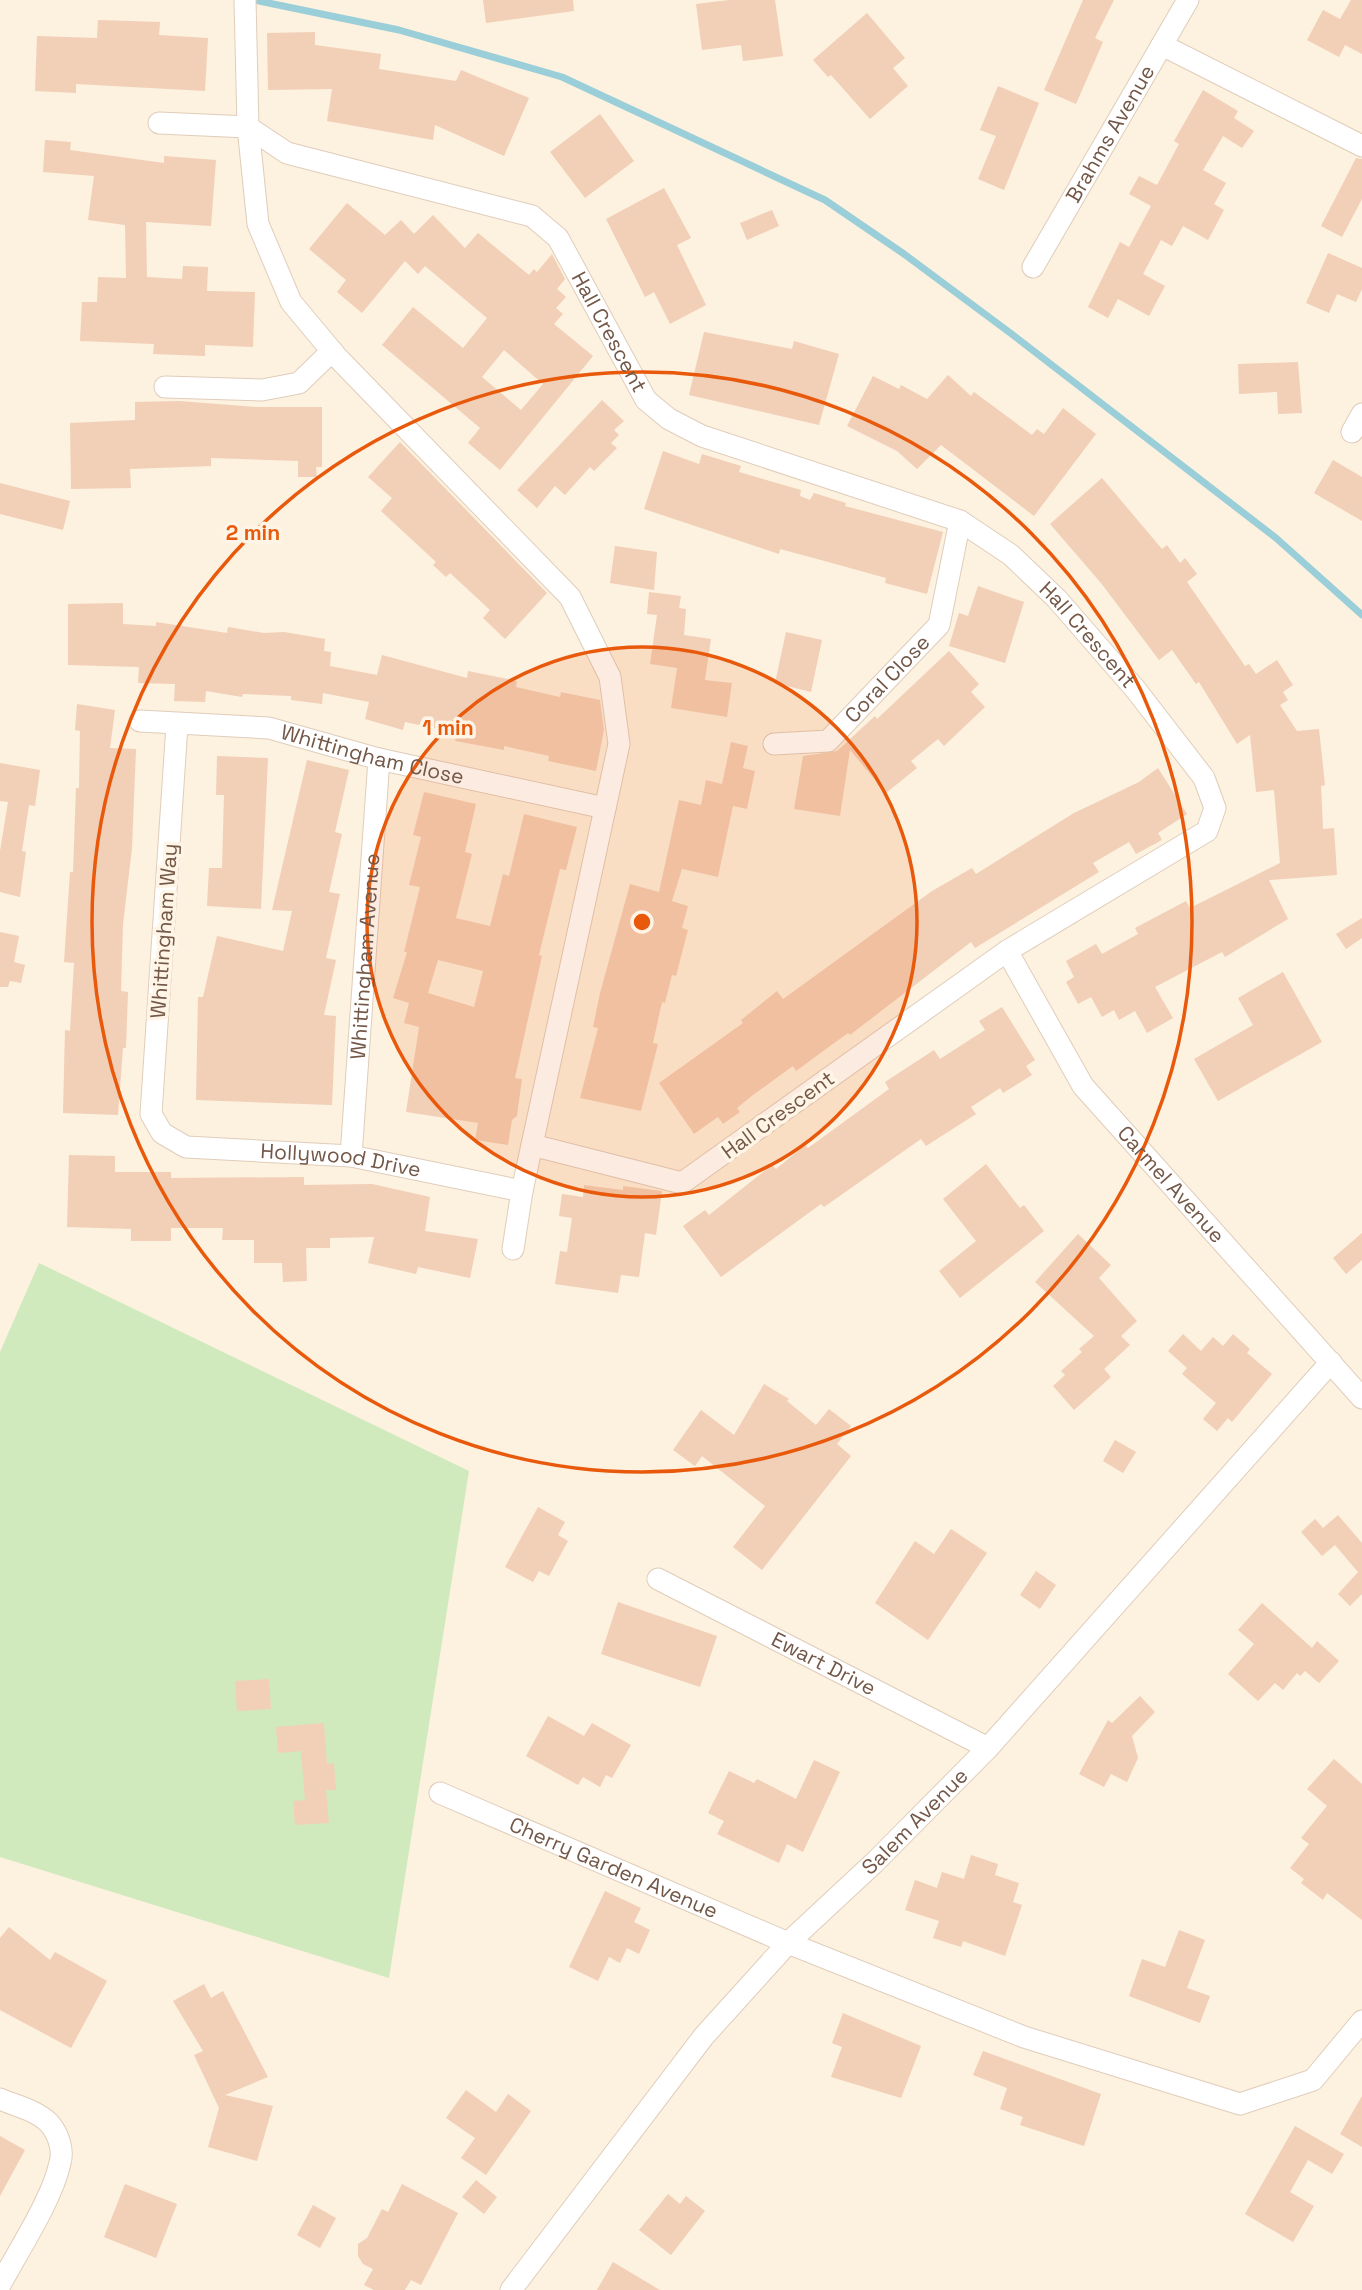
<svg xmlns="http://www.w3.org/2000/svg" width="1362" height="2290" viewBox="0 0 1362 2290" font-family="'Space Grotesk',sans-serif">
	<style>
		.green { fill: #d0eabe }
		.lines { fill: none; stroke-linecap: round; stroke-linejoin: round }
		.stream { stroke: #9aced8; stroke-width: 7 }
		.building { fill: #f2cfb7; fill-rule: evenodd }
		.street-casing { stroke: #e0cdbb; stroke-width: 23 }
		.street { stroke: #fff; stroke-width: 21 }
		.ring { fill: none; stroke: #e8590c; stroke-width: 3.5 }
		.labels { text-anchor: middle; stroke-width: 7; stroke-linejoin: round; paint-order: stroke }
		.street-label { font-size: 21px; fill: #735747; stroke: #fff5e6 }
		.centre { fill: #e8590c; stroke: #fff5e6; stroke-width: 3.5 }
		.ring-label { font-size: 21px; text-anchor: middle; font-weight: bold; fill: #e8590c; stroke: #fff5e6; stroke-width: 7; stroke-linejoin: round; paint-order: stroke }
	</style>
	<rect width="100%" height="100%" fill="#fdf1df"/>
	<path class="green" d="M39,1263L469,1471L389,1978L0,1857V1352Z"/>
	<g class="lines">
		<path class="stream" d="M259,1L399,30L562,77L825,200L904,254L1009,332L1276,538L1362,615"/>
	</g>
	<path class="building" d="M483,0H573L574,11L486,23Z
		M729,0H775L783,56L743,61L741,45L702,50L696,4Z
		M1083,0H1114L1095,38L1103,42L1076,104L1044,90Z
		M1351,0H1362V54L1345,45L1339,57L1307,40L1323,10L1340,19Z
		M867,13L905,58L893,68L908,86L870,119L831,75L828,77L813,60Z
		M98,20L160,22L159,35L208,38L205,91L76,84V93L35,91L37,36L97,38Z
		M315,32V45L381,54L379,69L456,81L461,70L529,98L504,156L435,125L433,140L327,121L332,89L268,90L267,33Z
		M998,86L1039,103L1004,190L978,179L996,136L980,130Z
		M1203,90L1238,111L1234,118L1254,131L1242,148L1223,136L1203,170L1226,183L1214,204L1224,210L1208,240L1183,226L1172,246L1161,240L1143,274L1165,286L1149,316L1118,299L1108,318L1088,307L1120,242L1129,247L1151,206L1129,194L1139,176L1157,185L1179,144L1174,141Z
		M600,114L634,161L585,198L550,152Z
		M45,140L71,142L70,150L164,163V156L216,160L211,226L146,222L147,277L182,279L183,266L208,267L207,291L255,292L253,347L205,345V356L153,354L154,344L80,341L82,302H97L98,277L126,278L125,225L88,220L94,176L43,172Z
		M1356,158L1362,159V199L1342,237L1321,226Z
		M664,188L691,238L677,245L706,305L670,324L654,292L645,297L606,219Z
		M347,203L385,235L401,220L414,234L433,215L465,248L478,233L529,275L534,269L537,272L552,254L565,279L557,289L566,297L556,308L563,314L554,324L593,356L500,470L468,443L480,428L382,345L413,307L463,348L487,318L425,266L418,274L405,261L362,313L337,292L346,280L309,249ZM504,350L543,384L521,410L482,377Z
		M772,210L779,226L747,240L740,223Z
		M1328,253L1362,268V289L1356,302L1337,294L1329,313L1306,303Z
		M704,332L792,349L794,341L839,354L819,425L689,395Z
		M1298,362L1302,413L1278,414L1277,392L1239,394L1238,364Z
		M948,375L971,396L974,392L1032,435L1037,429L1044,434L1063,408L1096,434L1034,516L941,445L917,469L897,451L847,426L873,376L899,389L901,385L927,399Z
		M602,400L624,421L614,430L619,435L611,443L617,448L594,471L590,467L565,495L555,486L537,508L517,490Z
		M179,401L256,407H322V467H316L317,477H298V461L211,458V466L130,469L131,488L71,489L70,423L135,420V402Z
		M400,442L547,593L505,639L483,618L490,610L450,573L446,577L433,565L436,562L381,511L392,498L368,477Z
		M663,451L699,464L702,454L741,466L739,472L801,490L800,496L810,500L814,493L846,503L845,506L943,532L927,594L885,583L886,578L821,560L780,549L779,554L644,509Z
		M1333,460L1362,477V521L1314,493Z
		M1102,478L1162,549L1167,545L1180,563L1185,558L1197,574L1187,582L1245,666L1249,664L1256,674L1277,660L1293,685L1283,692L1288,700L1280,705L1297,731L1319,729L1325,785L1321,786L1323,829L1334,828L1337,875L1269,880L1288,919L1225,957L1222,952L1155,987L1173,1018L1147,1033L1135,1011L1119,1020L1114,1010L1102,1017L1091,997L1078,1004L1066,982L1074,977L1066,961L1096,944L1102,954L1138,934L1135,928L1186,901L1190,908L1280,863L1274,790L1256,792L1250,735L1237,744L1199,682L1196,684L1172,650L1159,660L1101,583L1050,524Z
		M0,483L70,501L63,530L0,514Z
		M615,546L657,552L654,590L610,583Z
		M978,586L1024,602L1005,663L949,646L959,613L968,616Z
		M649,592L681,596L679,608L686,609L684,635L711,639L705,680L732,683L727,717L671,708L677,668L650,664L657,615L647,614Z
		M123,603V624L156,626V622L227,633L228,627L264,633L284,632L325,639L324,651L331,652L330,666L377,675L382,655L467,678L468,671L517,681L516,687L560,697L561,692L600,700L604,730L596,771L548,761L549,756L504,746V750L455,741L457,733L405,722L403,730L365,719L369,702L323,693L322,704L291,700V696L243,694L242,697L206,691L205,702L174,701L175,684L138,683L139,667L68,665V604Z
		M786,632L822,640L811,692L775,683Z
		M949,651L979,684L971,692L985,707L944,746L938,739L911,761L917,768L886,793L850,750L840,816L794,809L803,756L837,751L875,716L877,719Z
		M77,704L115,710L110,748L136,749L132,848L123,924L121,991L128,992L126,1048H123L118,1115L63,1113L65,1030L70,1031L74,963L64,962L70,872H73L76,788H79L80,731L75,730Z
		M731,742L748,746L743,768L755,771L747,809L733,806L718,877L682,869L672,901L688,906L682,928L688,930L676,976L672,975L665,1003L662,1002L653,1043L658,1044L641,1111L580,1098L598,1028L593,1027L600,993L630,884L659,892L679,800L701,805L706,780L722,784Z
		M217,756L268,758L261,909L207,906L209,868H222L224,795H216Z
		M307,760L349,770L335,832L342,834L329,892L340,894L326,958L336,960L324,1015L336,1016L332,1105L196,1100L198,997H203L217,936L283,951L292,911L272,910Z
		M0,763L40,770L35,806L29,805L22,851L26,852L20,897L0,892V851L8,802L0,801Z
		M1158,768L1187,814L1158,833L1162,840L1136,854L1129,842L1093,863L1099,872L975,948L971,942L850,1035L848,1033L796,1071L793,1066L753,1095L737,1108L740,1112L723,1124L718,1117L694,1134L659,1083L743,1023L741,1020L777,991L783,999L932,891L972,868L976,874L1074,813L1139,782Z
		M424,792L476,804L465,852L472,854L456,918L490,926L503,874L509,876L524,814L577,827L566,870L560,869L539,955L542,956L515,1078L522,1079L517,1116L512,1120L508,1145L475,1140L478,1123L406,1112L419,1027L404,1023L409,1003L393,998L407,952H404L420,887L409,885L421,837L413,835ZM438,960L483,971L474,1007L428,993Z
		M1362,918V938L1346,949L1336,934Z
		M0,932L19,936L14,962L25,965L21,983L10,981L8,987H0Z
		M1283,972L1322,1042L1218,1101L1194,1059L1253,1025L1238,998Z
		M1002,1007L1035,1060L1026,1066L1032,1075L1003,1093L1000,1088L971,1107L976,1114L926,1146L921,1139L824,1207L821,1204L721,1277L683,1226L705,1210L709,1215L772,1165L776,1169L805,1145L808,1148L889,1089L885,1082L934,1050L940,1059L985,1030L979,1021Z
		M69,1155L115,1156V1172H171V1178L304,1177V1185L372,1184L430,1197L425,1231L478,1239L470,1278L418,1267L416,1274L368,1263L374,1237L330,1238V1248H306L307,1281L283,1282L282,1263H254V1240H222L223,1228H171V1241H131V1229L67,1227Z
		M986,1164L1020,1208L1024,1205L1044,1231L960,1298L939,1271L976,1241L943,1199Z
		M584,1185L623,1190V1186L662,1191L656,1235L645,1233L639,1277L621,1275L618,1293L555,1284L560,1251L567,1252L572,1218L559,1216L562,1194L583,1197Z
		M1362,1233V1260L1346,1274L1333,1258Z
		M1078,1234L1111,1265L1099,1278L1137,1321L1121,1336L1130,1345L1104,1369L1111,1377L1074,1410L1053,1386L1065,1375L1061,1371L1082,1352L1079,1349L1094,1336L1035,1282Z
		M1183,1334L1201,1351L1213,1337L1223,1346L1233,1334L1250,1349L1247,1353L1272,1374L1232,1422L1228,1418L1217,1431L1203,1419L1216,1403L1182,1374L1187,1368L1168,1351Z
		M764,1384L789,1399L787,1401L816,1425L829,1409L851,1426L837,1444L851,1456L762,1570L733,1547L765,1506L702,1456L695,1466L673,1450L701,1410L734,1435Z
		M1115,1440L1136,1452L1123,1473L1103,1461Z
		M538,1507L565,1522L558,1535L568,1541L549,1576L539,1571L533,1582L505,1567Z
		M1338,1515L1362,1543V1594L1350,1606L1338,1594L1358,1572L1335,1545L1322,1556L1301,1532L1315,1519L1323,1528Z
		M951,1529L987,1553L928,1640L875,1603L915,1541L934,1554Z
		M1036,1571L1056,1585L1040,1609L1020,1595Z
		M618,1602L717,1636L700,1687L601,1654Z
		M1262,1603L1312,1648L1317,1641L1339,1661L1319,1683L1305,1671L1300,1676L1297,1673L1283,1690L1275,1683L1258,1701L1228,1674L1254,1644L1238,1630Z
		M269,1679L271,1709L237,1711L235,1681Z
		M1140,1696L1155,1712L1132,1736L1138,1758L1127,1782L1111,1774L1104,1787L1079,1774L1108,1720L1112,1723Z
		M548,1716L584,1736L592,1723L631,1745L612,1778L606,1775L600,1787L583,1777L578,1785L526,1756Z
		M324,1723L327,1764L334,1763L336,1790H326L329,1823L295,1825L293,1801L305,1800L301,1751L278,1753L276,1727Z
		M1334,1759L1362,1784V1920L1327,1893L1323,1900L1301,1883L1304,1879L1290,1868L1309,1844L1301,1838L1327,1806L1307,1789Z
		M814,1760L840,1772L803,1852L787,1844L779,1863L717,1834L724,1821L708,1813L729,1771L754,1783L757,1779L796,1799Z
		M971,1855L998,1864L995,1875L1019,1883L1013,1902L1022,1905L1005,1956L963,1941L961,1947L933,1938L939,1921L905,1910L915,1880L937,1888L942,1872L964,1879Z
		M605,1891L641,1908L634,1922L650,1930L639,1954L627,1948L620,1963L609,1957L598,1981L569,1967Z
		M9,1927L50,1960L55,1952L107,1981L71,2048L0,2010V1938Z
		M1179,1930L1205,1940L1187,1988L1210,1996L1200,2023L1129,1996L1142,1959L1165,1967Z
		M204,1984L211,1998L223,1991L268,2077L225,2095L273,2106L257,2161L208,2147L219,2108L194,2055L203,2051L173,2001Z
		M843,2013L921,2046L901,2098L831,2077L842,2047L832,2043Z
		M983,2051L1101,2094L1084,2146L1020,2125L1023,2117L1000,2109L1007,2088L973,2075Z
		M466,2090L496,2112L508,2094L531,2111L486,2175L461,2158L475,2138L446,2118Z
		M1362,2096V2147L1340,2134Z
		M1295,2126L1344,2154L1332,2174L1308,2160L1290,2192L1314,2206L1293,2242L1245,2214Z
		M0,2136L25,2150L0,2196Z
		M476,2180L497,2197L484,2214L462,2197Z
		M125,2184L177,2204L156,2258L104,2237Z
		M402,2184L458,2213L421,2285L411,2280L405,2290H374L364,2285L373,2269L363,2264L358,2256V2244L367,2238L382,2209L388,2212Z
		M668,2194L680,2204L686,2196L705,2211L671,2255L639,2230Z
		M313,2205L336,2218L320,2248L297,2235Z
		M613,2262L660,2290H597Z"/>
	<g class="lines">
		<defs>
			<g id="street">
				<path d="M245,0L248,127L258,224L291,302L336,356L570,597L610,677L619,744L522,1191L513,1249"/>
				<path d="M1162,45L1362,146"/>
				<path id="s1" d="M159,123L248,127L287,153L532,216L558,238L646,400L669,419L702,436L960,521L1011,555L1057,599L1136,690L1204,778L1215,808L1207,831L1007,951L682,1183L532,1145"/>
				<path id="s2" d="M1033,267L1188,0"/>
				<path d="M165,387L262,390L299,383L332,351"/>
				<path d="M1352,432L1362,414"/>
				<path id="s3" d="M140,721L269,728L379,759L605,808"/>
				<path id="s4" d="M177,725L151,1114L162,1133L186,1147L351,1156L522,1191"/>
				<path id="s5" d="M774,744L828,741L939,625L960,521"/>
				<path id="s6" d="M1007,951L1083,1086L1362,1398"/>
				<path id="s7" d="M351,1156L379,759"/>
				<path id="s8" d="M658,1579L988,1748"/>
				<path id="s9" d="M440,1793L788,1943L1024,2037L1240,2104L1313,2080L1362,2021"/>
				<path d="M0,2099C16,2106 36,2110 49,2123C58,2133 64,2150 60,2163C52,2200 18,2251 0,2285"/>
				<path id="s10" d="M511,2290L704,2036L788,1943L875,1862L988,1748L1331,1362"/>
			</g>
		</defs>
		<use href="#street" class="street-casing"/>
		<use href="#street" class="street"/>
	</g>
	<circle cx="642" cy="922" r="275" fill="#e8590c" fill-opacity=".12"/>
	<g class="ring">
		<circle cx="642" cy="922" r="275"/>
		<circle cx="642" cy="922" r="550"/>
	</g>
	<g class="labels">
		<g class="street-label">
			<text dy="7" stroke="none"><textPath href="#s2" startOffset="154">Brahms Avenue</textPath></text>
			<text dy="7" stroke="none"><textPath href="#s1" startOffset="530">Hall Crescent</textPath></text>
			<text dy="7" stroke="none"><textPath href="#s1" startOffset="1118">Hall Crescent</textPath></text>
			<text dy="7" stroke="none"><textPath href="#s5" startOffset="140">Coral Close</textPath></text>
			<text dy="7" stroke="none"><textPath href="#s3" startOffset="236">Whittingham Close</textPath></text>
			<text transform="translate(164 931) rotate(-86)" y="7">Whittingham Way</text>
			<text dy="7" stroke="none"><textPath href="#s7" startOffset="200">Whittingham Avenue</textPath></text>
			<text transform="translate(778 1115) rotate(-36)" y="7">Hall Crescent</text>
			<text dy="7" stroke="none"><textPath href="#s4" startOffset="595">Hollywood Drive</textPath></text>
			<text dy="7" stroke="none"><textPath href="#s6" startOffset="287">Carmel Avenue</textPath></text>
			<text dy="7" stroke="none"><textPath href="#s8" startOffset="186">Ewart Drive</textPath></text>
			<text dy="7" stroke="none"><textPath href="#s10" startOffset="620">Salem Avenue</textPath></text>
			<text dy="7" stroke="none"><textPath href="#s9" startOffset="189">Cherry Garden Avenue</textPath></text>
		</g>
	</g>
	<circle cx="642" cy="922" r="10" class="centre"/>
	<g class="ring-label">
		<text x="253" y="540">2 min</text>
		<text x="448" y="735">1 min</text>
	</g>
</svg>
